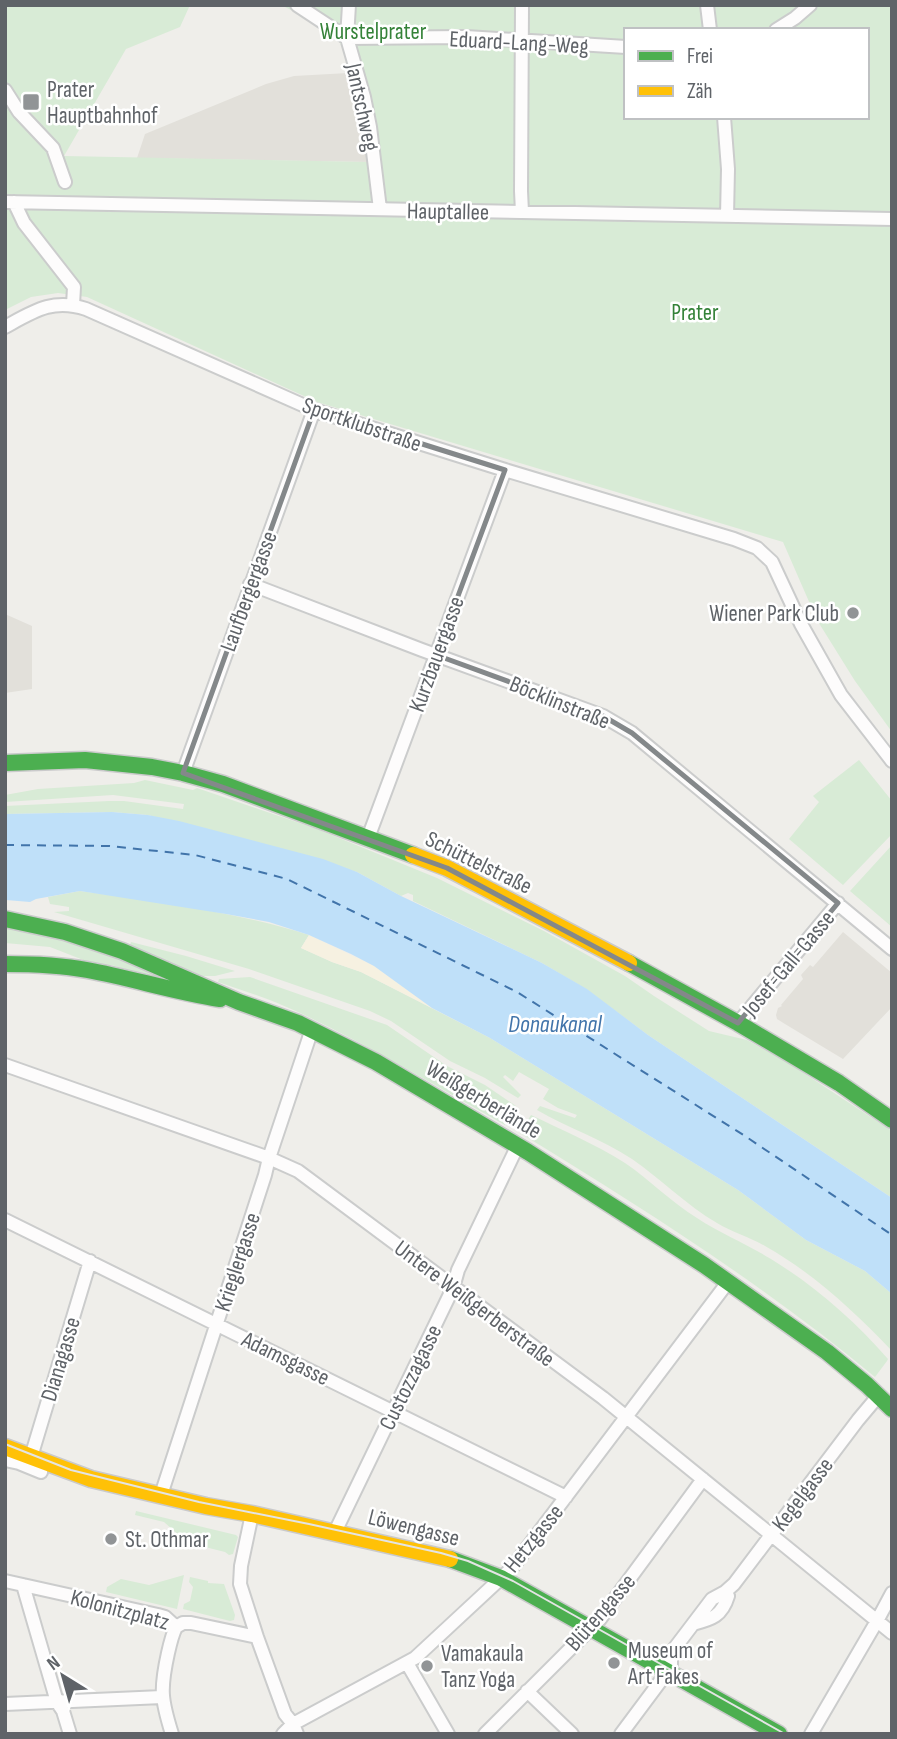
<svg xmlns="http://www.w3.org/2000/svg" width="897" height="1739" viewBox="0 0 897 1739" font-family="'Sofia Sans Condensed',sans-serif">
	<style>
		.education { fill: #e2e0da }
		.green { fill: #d8ebd6; fill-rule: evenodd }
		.sand { fill: #f6f1e1 }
		.water { fill: #bfe0f9 }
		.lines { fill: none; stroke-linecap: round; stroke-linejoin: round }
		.ferry { stroke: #4174aa; stroke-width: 2; stroke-dasharray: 9 7; stroke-linecap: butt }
		.street-casing { stroke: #cbcccc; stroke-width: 16 }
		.fast-casing { stroke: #cacacb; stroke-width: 19 }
		.slow-casing { stroke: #cacacb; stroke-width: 19 }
		.street { stroke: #fdfcfc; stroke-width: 12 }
		.fast { stroke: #4caf50; stroke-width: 16 }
		.slow { stroke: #ffc107; stroke-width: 16 }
		.tram { stroke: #e4e4e4; stroke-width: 2 }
		.marked { fill: none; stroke: #84888a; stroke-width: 5; stroke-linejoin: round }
		.poi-dot { fill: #919496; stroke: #fff; stroke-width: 2.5 }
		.labels { text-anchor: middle; stroke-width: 5; stroke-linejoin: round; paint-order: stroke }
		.park-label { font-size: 23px; fill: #348238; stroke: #fff }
		.street-label { font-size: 23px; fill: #5f6368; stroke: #fff }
		.poi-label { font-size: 23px; fill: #5f6368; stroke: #fff; text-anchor: start }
		.water-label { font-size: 24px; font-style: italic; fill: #4174aa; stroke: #fff }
	</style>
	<rect width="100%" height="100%" fill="#efeeea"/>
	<path class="education" d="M348,73L351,74L360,98L370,162L137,158L145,134L266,84L294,76Z
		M5,614L32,626V689L5,693Z
		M843,932L892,973V1007L843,1059L785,1024L777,1019L776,1015L778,1008L782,1006L781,1005L803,979L801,975L810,965L813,967Z"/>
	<path class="green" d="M5,5H190L180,27L126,49L64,156L369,162L365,123L351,74L348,73C347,41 333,32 307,18C298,14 290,9 281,5H892V732L855,681L817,620L783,542L317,402L87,297L58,293L31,297L5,310ZM626,30H867V117H626Z
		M859,760L892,801V834L843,885L789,839L819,802L813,796Z
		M145,780L193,790L197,788L317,829L437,878L544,931L625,976L654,996L709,1031L747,1040L790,1064L892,1131V1198L648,1035L586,989L542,963L413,901V895L408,893L401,896L357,872L148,815L112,812L5,814V806L109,801H124L183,809L184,804L113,795L5,802V795L38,789L134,783Z
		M892,845V927L850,891Z
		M80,891C157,901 235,912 309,935L301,948L332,962L361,972L490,1038L738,1190L806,1240L865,1271L892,1294V1339L890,1340L892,1343V1351C854,1311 813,1273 765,1246C749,1237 732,1232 717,1223C686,1205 661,1179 632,1159C602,1139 568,1128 537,1110L540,1106L575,1118L577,1115L558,1108L543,1099L549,1089L519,1072L513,1081L505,1075L503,1077L521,1095L518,1098L485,1078L450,1061L391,1021L370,1011L249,969L54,912L69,911V907L50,904L48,897Z
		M5,926L30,930L117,956L176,983L111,965L109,970L50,947L5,943Z
		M131,942L186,956L235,971L215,976H202L130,945Z
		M250,977L387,1025L447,1066L485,1085L516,1106L505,1125C437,1087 369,1045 298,1012C272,1000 245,991 218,982L219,979Z
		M531,1115C562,1130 595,1144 625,1163C650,1180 671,1202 697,1218C721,1234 747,1244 771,1259C815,1286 854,1320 888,1359L887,1361L875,1377C764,1285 643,1208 520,1133Z
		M136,1511L236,1535L238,1537L233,1554L229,1555L225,1552L205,1547L201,1549L192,1547L164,1522L135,1515Z
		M184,1575L177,1609L106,1592L107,1587L121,1579L149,1585Z
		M190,1577L208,1581V1583L224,1584L235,1615L234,1620L230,1621L183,1609L184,1604L190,1601L193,1587L189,1582Z"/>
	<path class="sand" d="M309,935L374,966L432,1008L361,972L332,962L301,948Z"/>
	<path class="water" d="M112,812L148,815L179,821L323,859L357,872L401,896L542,963L587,989L648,1035L892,1198V1294L865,1271L806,1240L738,1190L490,1038L432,1008L374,966L351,954L309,935L269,922L226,914L80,891L36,899L30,902L6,900L5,814Z"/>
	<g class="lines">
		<path class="ferry" d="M5,845L109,846L195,855L287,879L517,992L745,1136L892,1235"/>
		<defs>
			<path id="street" d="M297,5L347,38L466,37L626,47
				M349,5L347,38L364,97L370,127L380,209
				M522,5L521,191L522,212
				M707,5L710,30
				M776,30L795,18L810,5
				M5,90L19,112L53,148L65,182
				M724,117L728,169L727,216
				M5,202L892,219
				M14,202L24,223L74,287L73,305
				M5,327C34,311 53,298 86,309L314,410L505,470L734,539L757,548L772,562L801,624L841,695L892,761
				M250,584L422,650L603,716L632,733L892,949
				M183,773L314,410
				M368,838L505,470
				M738,1023L838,903
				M5,1065L269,1158L298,1171L603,1398L892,1633
				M5,1220L566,1497
				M31,1457L90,1261
				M5,1460L19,1463L41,1472
				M161,1495L265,1175L269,1158L312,1029
				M252,1514L241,1566L240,1584L257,1637L285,1714L293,1724L297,1734
				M335,1532L453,1288L458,1270L518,1145
				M5,1581L158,1615L165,1617L176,1627
				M23,1585L57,1702L63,1711L70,1734
				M693,1624C712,1619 722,1616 728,1596L725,1592
				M176,1627L183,1623H191L257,1637
				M407,1663L448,1734
				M527,1691L572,1734
				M5,1704L162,1697
				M172,1734C161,1699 160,1689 168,1653C170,1644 172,1635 176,1627
				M283,1734L293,1724L415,1658L512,1568L728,1282
				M485,1734L600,1619L703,1479
				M621,1734L668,1671L671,1665V1653L712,1599L725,1592L734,1584L858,1420L879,1395
				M811,1734L877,1621L892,1593"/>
			<path id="fast" d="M5,763L85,760L152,767L183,773L223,784L413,855
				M5,919L65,932L122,951L239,1002L298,1023L376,1062L528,1152L704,1265L827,1352L867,1385L892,1409
				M629,963L738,1023L839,1083L892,1120
				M5,964C32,964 60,965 87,970C131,978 175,992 220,999
				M450,1559L501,1578L779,1734"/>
			<path id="slow" d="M413,855L447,868L629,963
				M5,1447L91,1479L206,1506L252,1514L450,1559"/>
		</defs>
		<use href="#street" class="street-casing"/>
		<use href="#fast" class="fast-casing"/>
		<use href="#slow" class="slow-casing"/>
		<use href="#street" class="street"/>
		<use href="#fast" class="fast"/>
		<use href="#slow" class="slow"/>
		<path class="tram" d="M5,1444L71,1470L199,1502L309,1524L441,1553L468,1561L513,1581L785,1734"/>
	</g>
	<path class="marked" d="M314,410L505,470L436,655L603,716L632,733L838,903L738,1023L447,868L183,773Z"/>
	<g class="poi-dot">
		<rect x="22" y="93" width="18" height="18" rx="3.5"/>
		<circle cx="853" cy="613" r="7"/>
		<circle cx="111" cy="1539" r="7"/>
		<circle cx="614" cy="1663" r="7"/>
		<circle cx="427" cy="1666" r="7"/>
	</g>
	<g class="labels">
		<g class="park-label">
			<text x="373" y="39">Wurstelprater</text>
			<text x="695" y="320">Prater</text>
		</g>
		<g class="street-label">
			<text transform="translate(519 42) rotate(3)" y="8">Eduard-Lang-Weg</text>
			<text transform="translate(363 107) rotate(78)" y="8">Jantschweg</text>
			<text transform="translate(448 211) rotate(1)" y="8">Hauptallee</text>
			<text transform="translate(362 424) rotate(19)" y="8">Sportklubstraße</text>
			<text transform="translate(248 591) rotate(-70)" y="8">Laufbergergasse</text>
			<text transform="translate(436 654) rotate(-70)" y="8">Kurzbauergasse</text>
			<text transform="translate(560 702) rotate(22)" y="8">Böcklinstraße</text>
			<text transform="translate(479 862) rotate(26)" y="8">Schüttelstraße</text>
			<text transform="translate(788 963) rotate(-50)" y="8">Josef-Gall-Gasse</text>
			<text transform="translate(484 1099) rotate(31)" y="8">Weißgerberlände</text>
			<text transform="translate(237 1262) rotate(-72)" y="8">Krieglergasse</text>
			<text transform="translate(475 1303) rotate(37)" y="8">Untere Weißgerberstraße</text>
			<text transform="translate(286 1358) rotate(26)" y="8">Adamsgasse</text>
			<text transform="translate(60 1359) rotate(-73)" y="8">Dianagasse</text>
			<text transform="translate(410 1377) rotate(-64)" y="8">Custozzagasse</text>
			<text transform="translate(802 1494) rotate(-53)" y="8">Kegelgasse</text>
			<text transform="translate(414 1527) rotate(14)" y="8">Löwengasse</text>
			<text transform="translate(533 1538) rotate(-51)" y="8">Hetzgasse</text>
			<text transform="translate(120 1609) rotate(15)" y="8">Kolonitzplatz</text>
			<text transform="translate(600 1612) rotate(-49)" y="8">Blütengasse</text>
		</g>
		<g class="poi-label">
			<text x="47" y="97">Prater<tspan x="47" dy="26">Hauptbahnhof</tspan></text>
			<text x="839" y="621" text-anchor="end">Wiener Park Club</text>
			<text x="125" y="1547">St. Othmar</text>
			<text x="628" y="1658">Museum of<tspan x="628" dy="26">Art Fakes</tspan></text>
			<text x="441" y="1661">Vamakaula<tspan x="441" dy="26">Tanz Yoga</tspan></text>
		</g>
		<g class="water-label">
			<text x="555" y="1032">Donaukanal</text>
		</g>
	</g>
	<rect width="897" height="1739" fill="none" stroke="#5f6368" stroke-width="14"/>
	<rect x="624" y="28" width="245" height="91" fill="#ffffff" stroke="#bfc1c3" stroke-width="2"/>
	<rect x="638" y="51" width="35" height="10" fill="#4caf50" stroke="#bfc1c3" stroke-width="2"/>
	<text x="687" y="63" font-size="21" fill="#5f6368">Frei</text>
	<rect x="638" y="86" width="35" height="10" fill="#ffc107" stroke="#bfc1c3" stroke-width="2"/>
	<text x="687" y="98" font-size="21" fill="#5f6368">Zäh</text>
	<g transform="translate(63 1676) rotate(323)" stroke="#ffffff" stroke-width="5" paint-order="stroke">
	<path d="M0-5L12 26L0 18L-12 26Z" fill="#5f6368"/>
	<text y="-10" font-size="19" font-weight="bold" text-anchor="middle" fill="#5f6368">N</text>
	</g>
</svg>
